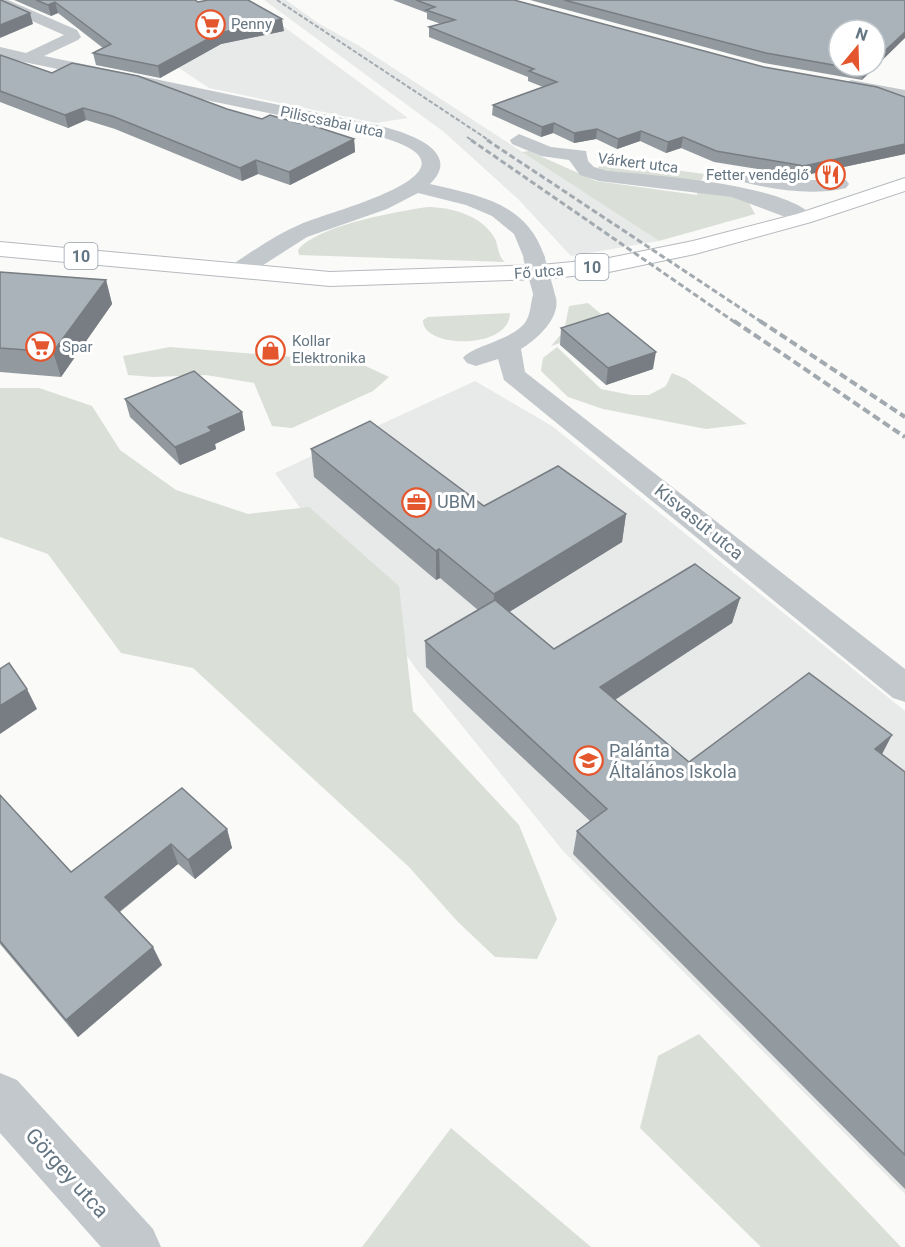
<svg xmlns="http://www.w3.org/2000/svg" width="905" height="1247" viewBox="0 0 905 1247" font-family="Roboto,sans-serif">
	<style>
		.built { fill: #e8e9e9 }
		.green { fill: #dadfd7 }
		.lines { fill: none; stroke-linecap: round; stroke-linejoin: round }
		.major-casing { stroke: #b5babe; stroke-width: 2 }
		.minor { fill: #c3c8cc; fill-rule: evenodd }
		.major { fill: #fff; fill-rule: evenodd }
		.rail-far2 { stroke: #a2aab0; stroke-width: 2; stroke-dasharray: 4.5 2; stroke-linecap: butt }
		.rail-far1 { stroke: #a2aab0; stroke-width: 3; stroke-dasharray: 6 3; stroke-linecap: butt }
		.rail { stroke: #a2aab0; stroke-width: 4; stroke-dasharray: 8 4; stroke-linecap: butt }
		.minor-bridge { stroke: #c3c8cc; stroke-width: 21 }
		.wall { fill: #929a9f }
		.shaded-wall { fill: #777d82 }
		.building { fill: #aab3b9; stroke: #777d82; stroke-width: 1.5 }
		.labels { text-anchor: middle; stroke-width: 6; stroke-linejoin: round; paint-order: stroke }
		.far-poi-label { font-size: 15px; fill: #657683; stroke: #fff; text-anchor: start }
		.far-street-label { font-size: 15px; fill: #657683; stroke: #fff }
		.shield { fill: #fff; stroke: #939fa8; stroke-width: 1.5 }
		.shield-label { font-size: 16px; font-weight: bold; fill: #657683 }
		.poi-label { font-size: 18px; fill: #657683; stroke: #fff; text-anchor: start }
		.street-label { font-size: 18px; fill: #657683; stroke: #fff }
		.near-street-label { font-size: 21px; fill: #657683; stroke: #fff }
	</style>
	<rect width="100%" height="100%" fill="#fafaf8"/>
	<path class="built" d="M264,0H286L318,23L361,47L659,241L571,256L518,199L444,132Z
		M249,1L408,118L376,123L209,88L116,26Z
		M475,381L552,426L905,711V1194L564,852L417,670L275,473Z"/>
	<path class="green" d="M529,151L596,181L697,195V191L734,196L749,203L755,214L659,241L522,152Z
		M602,161H609L704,174L701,182L611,172L598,168Z
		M427,207C450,207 481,215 494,237C499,245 497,256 505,262L299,255L298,250C318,225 396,212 427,207Z
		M588,303L614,325L551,346L564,331L569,306Z
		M510,313C510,350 422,349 423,320L428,317Z
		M170,347L357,362L389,377L373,391L292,428L272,426L254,383L206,375L153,377L128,375L123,356Z
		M557,347L601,389L631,395H649L666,386L672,373L686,379L747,424L706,429L603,409L568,397L541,371L543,358Z
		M0,388H39L92,406L120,450L176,490L248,514L309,507L399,586L413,711L519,825L557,919L537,959L495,957L457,921L409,867L193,668L121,653L48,554L0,537Z
		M699,1034L901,1247H761L640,1128L658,1056Z
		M451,1128L591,1247H362Z"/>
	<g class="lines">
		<defs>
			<path id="major" d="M905,178V191L811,222L695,254L604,273L541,279L330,286L0,256V242L330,272L541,265L604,259L693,241L797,214Z"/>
		</defs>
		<use href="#major" class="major-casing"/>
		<path class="minor" d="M0,0H8L77,30L81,37L78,40L44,56L376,125C399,130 466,149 430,184C480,196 527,202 545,258L542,263H526L514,234L492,216L466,205L418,193L387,209L307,237L246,276H230L227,271L230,266C253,251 275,235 301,224C333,210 503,169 374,135L0,57V47L26,53L64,35L0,7Z
			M851,80L905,90V100L845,89L843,85Z
			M519,134L551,147L586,151L588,161L594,167L608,171C650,175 791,184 814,218L811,222L804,224L732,197L599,181L580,175L569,160L541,156L512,144L510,140Z
			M750,172L803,180H846L849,184L846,188C813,196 775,190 743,182L740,178L743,174Z
			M544,287L552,289C568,312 538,339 521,349L525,372L905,669V702L893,698L504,380L498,359L476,366L467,363L463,358C472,346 509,341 524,324C533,313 529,299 536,289Z
			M0,1073L17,1080L153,1229L161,1247H101L0,1133Z"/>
		<use href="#major" class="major"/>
		<path class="rail-far2" d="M277,0L490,141
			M467,137L473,141"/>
		<path class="rail-far1" d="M471,140L736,323
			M487,140L763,323"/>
		<path class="rail" d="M734,321L905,437
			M760,321L905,417"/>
		<path class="minor-bridge" d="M534,258L544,294"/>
	</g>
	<path class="wall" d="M14,0H195L198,2L284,31L221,44L160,78L96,65L93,53L103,48L58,13L51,16Z
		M393,0H514L764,67L905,97V154L801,176L714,162L681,148L666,153L640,141L617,149L596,139L574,143L553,133L541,137L492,115L493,105L543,87L528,81V77L429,37V27L441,24L427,19V13Z
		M530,0H905L862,80L764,63Z
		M0,55L52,73L227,109L262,119L354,139L355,152L290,185L258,174L242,181L115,129L86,120L68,128L0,102Z
		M0,272L106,280L112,304L61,377L0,372Z
		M561,328L653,369L606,385L560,345Z
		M125,399L242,412L245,430L215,444L216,449L180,465L130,417Z
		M311,449L484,506L626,514L622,542L509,612L554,649L740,598L732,623L615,700L689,762L882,755L905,772V1189L573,854L577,831L590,821L426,667L425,641L478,610L440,578L436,580L314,477Z
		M0,795L71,872L227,829L232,848L195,879L178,864L120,912L162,965L78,1037L0,944Z"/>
	<path class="shaded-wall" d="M55,2L58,13L51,16L48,5Z
		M30,13L33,24L0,38V25Z
		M282,19L284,31L221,44L160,78L158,66L219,33Z
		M905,32V38L862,80L864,70L869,66H875V60Z
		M83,108L86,120L68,128L65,115Z
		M554,123L553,133L541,137L542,127Z
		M597,129L596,139L574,143V133Z
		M641,131L640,141L617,149L618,139Z
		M683,137L681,148L666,153L668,142Z
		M354,139L355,152L290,185L289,172Z
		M905,144V154L801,176L804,166Z
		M256,160L258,174L242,181L240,168Z
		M106,280L112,304L61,377L53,352Z
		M656,352L653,369L606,385L608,368Z
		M242,412L245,430L215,444L216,449L180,465L175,447L208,427Z
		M626,514L622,542L493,622L494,594Z
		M439,549L440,578L436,580V551Z
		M740,598L732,623L596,712L600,687Z
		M27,689L37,709L0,734V706Z
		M892,735L879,760L875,749Z
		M227,829L232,848L195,879L188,860Z
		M171,844L178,864L115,915L105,897Z
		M153,947L162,965L78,1037L66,1020Z"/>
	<path class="building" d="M0,0H1L30,13L0,25Z
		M36,0H195L198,2L208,0H248L282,19L219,33L158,66L93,53L111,44L55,2L48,5Z
		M416,0H514L764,67L877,87L905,97V144L804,166L716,151L683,137L668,142L641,131L618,139L597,129L574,133L554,123L542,127L493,105L557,82L529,71L534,69L429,27L455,20L426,10L435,7Z
		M564,0H905V32L875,60V30H839V66L766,53Z
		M0,55L52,73L72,63L138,76L227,109L262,119L270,115L298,123L302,122L354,139L289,172L256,160L240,168L112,116L83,108L65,115L0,91Z
		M840,66H869L864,70Z
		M0,272L106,280L53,352L0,348Z
		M608,313L656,352L608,368L561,328Z
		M194,371L242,412L208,427L212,431L175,447L125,399Z
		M370,421L484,506L558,466L626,514L494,594L439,549L436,551L311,449Z
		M695,564L740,598L600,687L689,762L809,673L892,735L875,749L905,772V1155L577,831L607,809L425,641L495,600L554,649Z
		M9,663L27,689L0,706V669Z
		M182,788L227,829L188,860L171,844L105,897L153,947L66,1020L0,941V795L71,872Z"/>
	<defs>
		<symbol id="supermarket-ring" viewBox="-11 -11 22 22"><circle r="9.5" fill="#fff" stroke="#e4572e" stroke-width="1.5"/><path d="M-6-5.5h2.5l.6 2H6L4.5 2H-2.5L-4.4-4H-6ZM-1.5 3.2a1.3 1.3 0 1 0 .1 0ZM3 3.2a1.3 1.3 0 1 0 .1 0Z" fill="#e4572e"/></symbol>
		<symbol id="restaurant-ring" viewBox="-11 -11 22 22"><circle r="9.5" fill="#fff" stroke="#e4572e" stroke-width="1.5"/><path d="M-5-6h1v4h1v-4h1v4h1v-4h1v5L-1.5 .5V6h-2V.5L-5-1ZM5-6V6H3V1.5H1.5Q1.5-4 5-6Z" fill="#e4572e"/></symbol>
		<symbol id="shop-ring" viewBox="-11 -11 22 22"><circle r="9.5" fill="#fff" stroke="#e4572e" stroke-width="1.5"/><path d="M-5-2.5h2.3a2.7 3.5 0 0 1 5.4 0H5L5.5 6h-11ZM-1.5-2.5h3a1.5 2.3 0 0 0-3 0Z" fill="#e4572e"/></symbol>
		<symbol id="office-ring" viewBox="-11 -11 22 22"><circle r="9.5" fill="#fff" stroke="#e4572e" stroke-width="1.5"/><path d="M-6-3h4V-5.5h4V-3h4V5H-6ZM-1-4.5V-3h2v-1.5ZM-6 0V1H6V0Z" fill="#e4572e"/></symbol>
		<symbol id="school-ring" viewBox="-11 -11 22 22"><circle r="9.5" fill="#fff" stroke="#e4572e" stroke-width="1.5"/><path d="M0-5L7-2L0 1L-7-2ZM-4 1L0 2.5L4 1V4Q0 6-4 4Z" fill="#e4572e"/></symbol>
	</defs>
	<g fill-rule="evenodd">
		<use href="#supermarket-ring" x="194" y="8" width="33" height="33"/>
		<use href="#restaurant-ring" x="814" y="158" width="33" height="33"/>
		<use href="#supermarket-ring" x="24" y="330" width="33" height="33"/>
		<use href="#shop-ring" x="254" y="334" width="33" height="33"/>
		<use href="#office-ring" x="400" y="486" width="33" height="33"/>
		<use href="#school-ring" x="572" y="744" width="33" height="33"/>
	</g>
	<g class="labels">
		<g class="far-poi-label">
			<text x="231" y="29">Penny</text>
			<text x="809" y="180" text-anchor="end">Fetter vendéglő</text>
			<text x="292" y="346">Kollar<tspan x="292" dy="17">Elektronika</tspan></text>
			<text x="62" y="352">Spar</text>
		</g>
		<g class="far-street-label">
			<text transform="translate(332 122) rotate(12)" y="5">Piliscsabai utca</text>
			<text transform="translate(638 163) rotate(7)" y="5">Várkert utca</text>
			<text transform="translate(539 272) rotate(-4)" y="5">Fő utca</text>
		</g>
		<g class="shield">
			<rect x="64.5" y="243" width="33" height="26" rx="4.5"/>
			<rect x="575.5" y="254" width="33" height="26" rx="4.5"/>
		</g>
		<g class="shield-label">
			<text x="81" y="262">10</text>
			<text x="592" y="273">10</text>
		</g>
		<g class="poi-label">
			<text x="437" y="508">UBM</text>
			<text x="609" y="757">Palánta<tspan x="609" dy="21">Általános Iskola</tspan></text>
		</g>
		<g class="street-label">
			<text transform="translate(699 522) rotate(39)" y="6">Kisvasút utca</text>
		</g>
		<g class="near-street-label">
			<text transform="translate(67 1173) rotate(48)" y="7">Görgey utca</text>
		</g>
	</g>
	<g transform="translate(857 48) rotate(19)"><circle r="28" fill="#ffffff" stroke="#c1c8cd" stroke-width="1.5"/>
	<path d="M0-4.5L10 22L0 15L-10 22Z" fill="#e4572e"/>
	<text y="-9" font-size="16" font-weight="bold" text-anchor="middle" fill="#657683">N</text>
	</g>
</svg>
